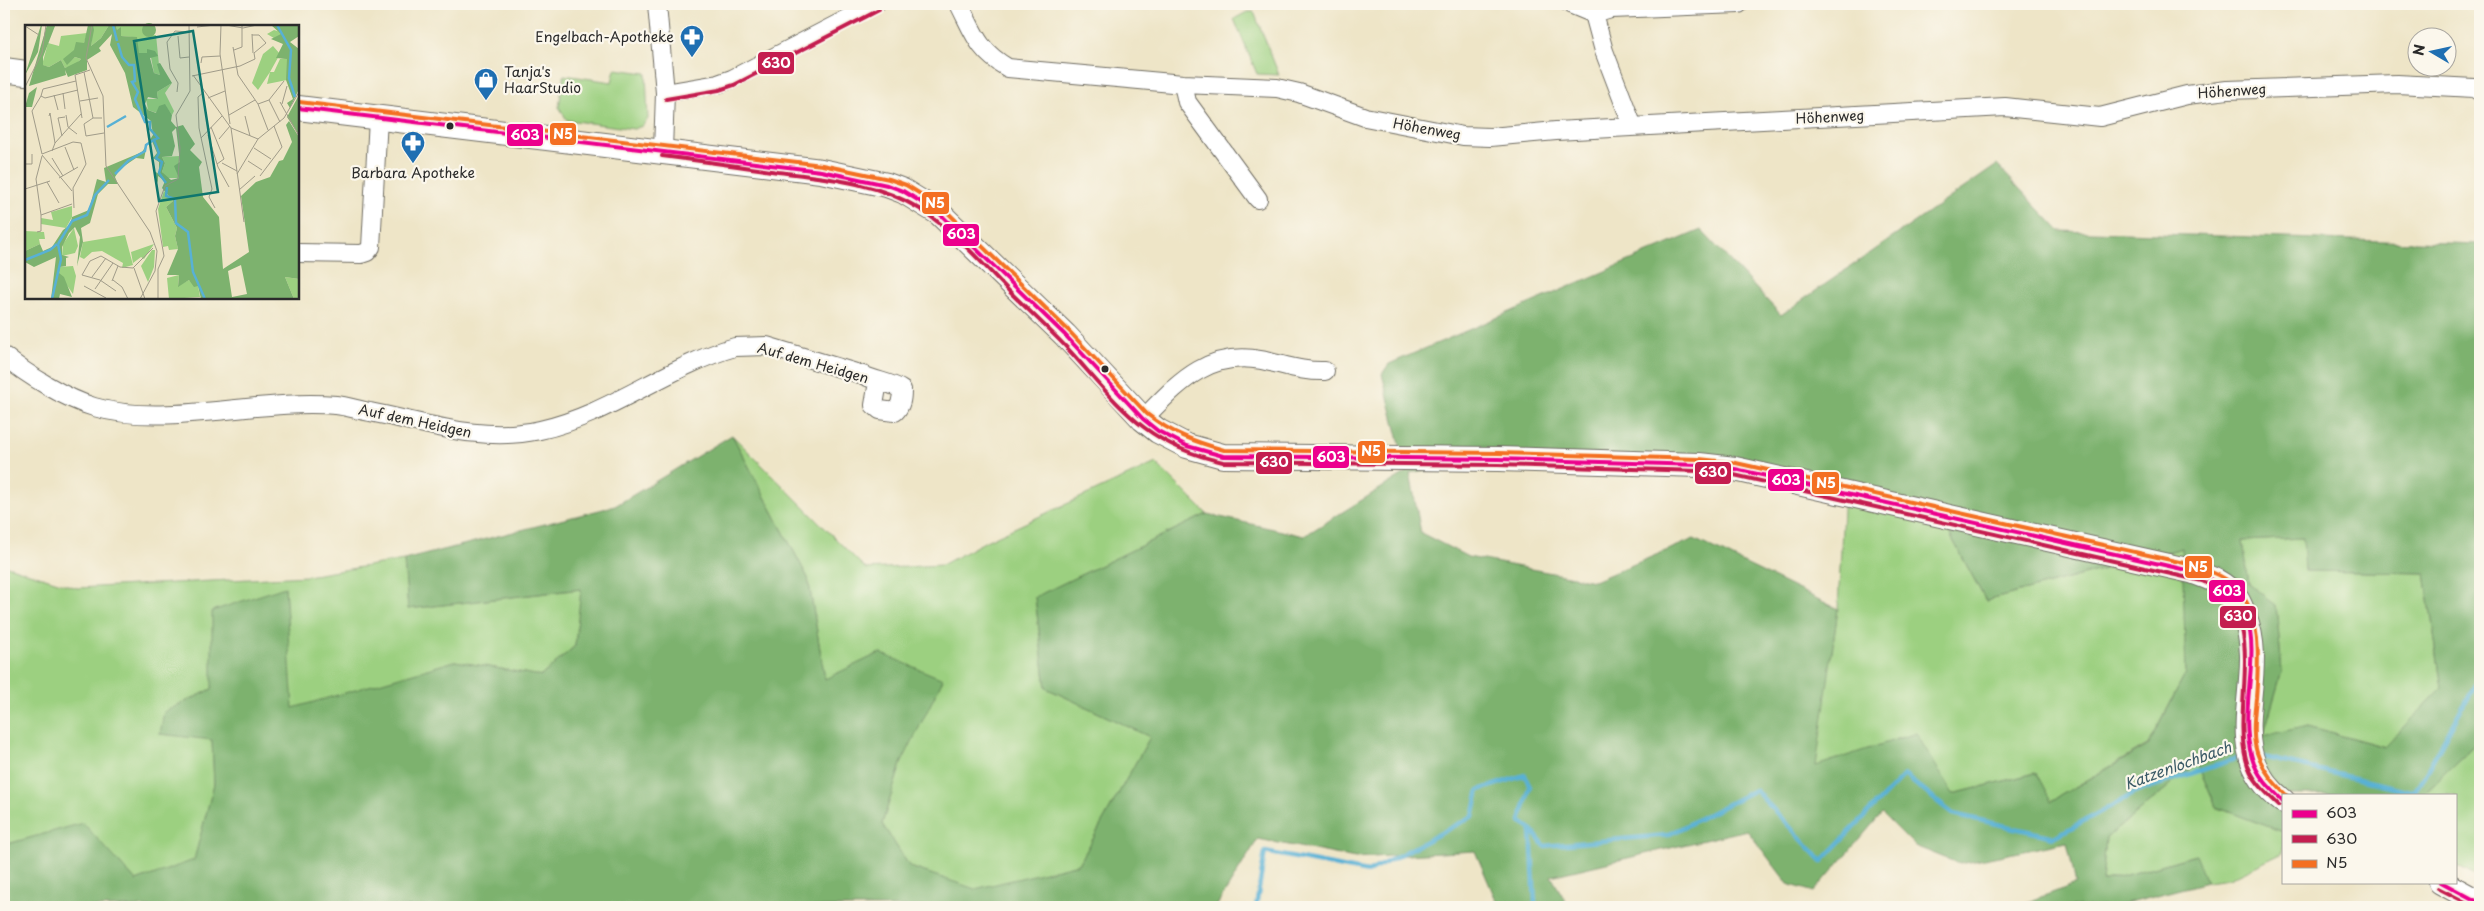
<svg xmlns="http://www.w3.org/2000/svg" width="2484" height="911" viewBox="0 0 2484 911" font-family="'Playpen Sans',sans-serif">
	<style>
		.green { fill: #9cd080; stroke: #647e56 }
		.forest { fill: #7db26e; stroke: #546e4c; fill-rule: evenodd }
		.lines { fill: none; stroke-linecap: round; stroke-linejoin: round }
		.stream { stroke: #58b1d5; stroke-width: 4.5 }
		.street-casing { stroke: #6f6c62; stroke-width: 20 }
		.secondary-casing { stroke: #6f6c62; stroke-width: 26 }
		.street { stroke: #fff; stroke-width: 18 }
		.secondary { stroke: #fff; stroke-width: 24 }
		.bus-1-casing { stroke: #fbf7ec; stroke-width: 8 }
		.bus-2-casing { stroke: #fbf7ec; stroke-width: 8 }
		.bus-3-casing { stroke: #fbf7ec; stroke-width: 8 }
		.bus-1 { stroke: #ec008d; stroke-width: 4 }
		.bus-2 { stroke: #c41e50; stroke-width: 4 }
		.bus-3 { stroke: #f46f22; stroke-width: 4 }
		.bus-dot { fill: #2b2b2b; stroke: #fbf7ec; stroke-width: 2 }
		.labels { text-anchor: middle; stroke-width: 4.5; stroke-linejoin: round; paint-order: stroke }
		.poi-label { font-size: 14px; fill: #2b2b2b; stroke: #fbf7ec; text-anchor: end }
		.street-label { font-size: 14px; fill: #2b2b2b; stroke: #fbf7ec }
		.water-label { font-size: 15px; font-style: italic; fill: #3b5a66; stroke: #fbf7ec }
		.inset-river { fill: none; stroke: #58b1d5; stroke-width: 2.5 }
		.inset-road { fill: none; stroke: #a09b89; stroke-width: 1 }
		.view { fill: #0f766e; fill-opacity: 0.15; stroke: #0f766e; stroke-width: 2.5 }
		.inset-edge { fill: none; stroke: #2b2b2b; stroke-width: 2.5 }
		.line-badge { stroke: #fbf7ec; stroke-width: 2 }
		.badge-label { font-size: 14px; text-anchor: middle; font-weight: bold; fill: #fff }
	</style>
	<rect width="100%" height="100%" fill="#fbf7ec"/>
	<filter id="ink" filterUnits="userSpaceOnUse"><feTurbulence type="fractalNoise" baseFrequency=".02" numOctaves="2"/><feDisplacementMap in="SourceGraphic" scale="10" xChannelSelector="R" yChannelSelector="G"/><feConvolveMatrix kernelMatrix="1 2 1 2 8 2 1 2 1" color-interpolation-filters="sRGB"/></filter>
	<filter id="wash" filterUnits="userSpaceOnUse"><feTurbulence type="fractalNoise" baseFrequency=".0096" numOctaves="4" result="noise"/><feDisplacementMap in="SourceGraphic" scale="20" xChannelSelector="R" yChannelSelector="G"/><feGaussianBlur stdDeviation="1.12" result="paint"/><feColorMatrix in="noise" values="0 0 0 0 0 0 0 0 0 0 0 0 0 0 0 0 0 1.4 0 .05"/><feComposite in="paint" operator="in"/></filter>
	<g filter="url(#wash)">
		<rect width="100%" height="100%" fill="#eee5c7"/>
		<path class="green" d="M1247,12H1254L1279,75L1257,74L1234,19Z
			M615,69L646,73L648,119L642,126L634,129L567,120L559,107L564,75L612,82Z
			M732,435L866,569L942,565L988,540L1156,463L1207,514L1035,597L1046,688L1150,737L1079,864L975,890L910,867L882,824L901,764L880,653L825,680L808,578Z
			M1844,488L1935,507L1986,601L2183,548L2186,673L2149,744L2051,801L2035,773L1953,794L1815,766L1838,609Z
			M2304,538L2305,571L2425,573L2442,688L2386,747L2308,726L2263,737L2282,671L2276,606L2249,584L2243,541Z
			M404,560L408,609L582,589L575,646L541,676L455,661L292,709L285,587L212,689L164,712L161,734L212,739L214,784L194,861L136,881L83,824L4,845V565L77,588L307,576Z
			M2480,739V879L2455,865V795H2422Z
			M2197,763L2216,807L2283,832V853L2229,879L2207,882L2195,855L2102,882L2106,838Z"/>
		<path class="forest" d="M1997,165L2060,231L2480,244V739L2422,795H2283V832L2216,807L2197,763L2106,838L2102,882L2196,855L2207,882L2111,907H2014L2076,884L2067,842L1960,864L1915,846L1882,813L1814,892L1788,884L1747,830L1551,876L1569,907H1507L1496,900L1475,851L1355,858L1258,839L1216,907H4V845L83,823L136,881L194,860L214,784L212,740L160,734L164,712L212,689V611L285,587L293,708L455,661L541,676L575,646L581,589L408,609L404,560L615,506L732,435L808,578L825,679L880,653L943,679L901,764L882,824L910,867L975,889L1079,864L1150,737L1046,688L1035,597L1207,514L1304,536L1407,472L1382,374L1389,364L1701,230L1781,315ZM1490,457L1844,488L1935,507L1986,601L2182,548L2186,673L2149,745L2051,801L2036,773L1953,794L1916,733L1816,766L1838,609L1694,539L1594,581L1468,557L1421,533L1410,473ZM2303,538L2305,571L2425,573L2442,688L2385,747L2308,726L2263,736L2282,671L2276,605L2249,584L2243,541Z"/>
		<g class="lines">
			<path class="stream" d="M2259,756L2415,792L2480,675
				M1531,830L1535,904L1538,907
				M1256,907L1265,852L1368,872L1473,816L1479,790L1525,775L1530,787L1520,821L1531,829L1544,846L1668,835L1755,790L1822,861L1904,775L1953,814L2054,837L2139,791L2244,756"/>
		</g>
	</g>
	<g filter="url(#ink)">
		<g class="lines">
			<defs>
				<path id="street" d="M657,4L665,93L663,150
					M959,4C974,33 978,51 1008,68L1183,84L1277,88L1299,93L1365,117L1463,136L1490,137L1556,131L2005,107L2100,117L2187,95L2227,90L2397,84L2474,88L2480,92
					M1570,4L1594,14
					M1594,14L1611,9L1739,4
					M1594,14L1604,51L1633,127
					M1183,84L1187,102L1258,199
					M665,93L718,84L732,79L876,4
					M298,253L361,254L367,252L371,247L378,118
					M4,356C26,374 66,399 94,407C165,428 260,398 336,405C347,406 358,410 370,412C427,423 481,443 540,430C609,415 668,366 735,347L767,346L863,375C875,381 893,383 902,390C902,399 901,406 895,412L880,410L874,405L878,382
					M1143,419C1177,385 1206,350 1261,360C1282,364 1302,372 1325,371"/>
				<path id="secondary" d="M4,70L26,73
					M298,108L821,171L887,185L903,191L939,213L1065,335L1143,419L1158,431L1187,446L1223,456L1498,459L1699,465L1735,469L2191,571C2208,577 2226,583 2236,598C2240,603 2242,610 2244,615C2271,679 2215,749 2283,801
					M2441,882L2480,903"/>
			</defs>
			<use href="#street" class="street-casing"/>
			<use href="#secondary" class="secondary-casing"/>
			<use href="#street" class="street"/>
			<use href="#secondary" class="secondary"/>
			<defs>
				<path id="bus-1" d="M298,108L821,171L887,185L903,191L939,213L1065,335L1143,419L1158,431L1187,446L1223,456L1498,459L1699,465L1735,469L2191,571C2292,607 2231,687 2252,758C2257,776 2270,788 2283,801
					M2441,882L2480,903"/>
				<path id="bus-2" d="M666,99L719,90L734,85L879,10
					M662,156C701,161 740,166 778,172C827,178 877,182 920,209C954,231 981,262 1009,291C1028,310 1049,329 1068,349C1119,405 1144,445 1223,462L1498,465L1699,471L1734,475L2202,581C2273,611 2231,701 2246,759C2250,778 2265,792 2279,805
					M2438,888L2475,907"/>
				<path id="bus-3" d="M299,102L822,165L889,179L906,185L943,208L1069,331L1147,414C1171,433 1195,442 1224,450L1498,453L1699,459L1736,463L2193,565C2206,570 2220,574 2231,583C2263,609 2259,661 2256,698C2254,717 2251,740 2259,758C2265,773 2274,783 2286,795"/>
			</defs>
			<use href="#bus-1" class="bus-1-casing"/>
			<use href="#bus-2" class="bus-2-casing"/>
			<use href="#bus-3" class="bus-3-casing"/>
			<use href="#bus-1" class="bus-1"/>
			<use href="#bus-2" class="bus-2"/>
			<use href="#bus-3" class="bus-3"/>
		</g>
	</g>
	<defs>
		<symbol id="pharmacy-pin" viewBox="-11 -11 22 30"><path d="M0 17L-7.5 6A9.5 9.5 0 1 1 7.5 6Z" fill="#1f6fb2" stroke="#fbf7ec"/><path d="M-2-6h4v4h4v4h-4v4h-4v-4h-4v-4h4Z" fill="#fff"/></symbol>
		<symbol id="shop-pin" viewBox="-11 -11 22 30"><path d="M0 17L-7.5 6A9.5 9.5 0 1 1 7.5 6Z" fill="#1f6fb2" stroke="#fbf7ec"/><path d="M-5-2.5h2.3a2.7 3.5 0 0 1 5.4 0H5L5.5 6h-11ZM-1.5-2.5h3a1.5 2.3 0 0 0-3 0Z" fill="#fff"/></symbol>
	</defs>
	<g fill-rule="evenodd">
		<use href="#pharmacy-pin" x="678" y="23" width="28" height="38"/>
		<use href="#shop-pin" x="472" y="66" width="28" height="38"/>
		<use href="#pharmacy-pin" x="399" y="129" width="28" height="38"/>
	</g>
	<g class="bus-dot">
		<circle cx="450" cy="126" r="4.5"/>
		<circle cx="1105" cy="369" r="4.5"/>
	</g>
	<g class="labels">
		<g class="poi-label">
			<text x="674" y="42">Engelbach-Apotheke</text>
			<text x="504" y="77" text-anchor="start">Tanja's<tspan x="504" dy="16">HaarStudio</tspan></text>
			<text x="413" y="178" text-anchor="middle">Barbara Apotheke</text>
		</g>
		<g class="street-label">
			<text transform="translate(2232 91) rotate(-4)" y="5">Höhenweg</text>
			<text transform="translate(1830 117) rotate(-3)" y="5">Höhenweg</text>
			<text transform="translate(1427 129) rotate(10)" y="5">Höhenweg</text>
			<text transform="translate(813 363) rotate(16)" y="5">Auf dem Heidgen</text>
			<text transform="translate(415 421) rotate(12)" y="5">Auf dem Heidgen</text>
		</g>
		<g class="water-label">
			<text transform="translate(2178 766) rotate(-20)" y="5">Katzenlochbach</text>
		</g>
	</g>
	<g transform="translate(25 25)">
		<rect width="274" height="274" fill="#eee5c7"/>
		<path d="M68,0H84L76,13L66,21ZM91,0H118L121,10H131L135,50L129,48L125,27L122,25V28H114L107,12L96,11V5L92,6ZM249,5L259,8L268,74L262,55L242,59L245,47L233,65L227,58L238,29L248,21L255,29L245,47H249L255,34L262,33L259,19L242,9ZM62,8L59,18L42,33L44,37L50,32L56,34L50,40L40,43L36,35L24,42L17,40L23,18L34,21L36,11ZM147,58L140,68L149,86L147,90L140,80L132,88L123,85L121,74H133L132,67ZM155,131L154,153H141L137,147L140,138L137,132ZM139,166L148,176L141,182L152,203L150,211L153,224L144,225L143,221L138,222L133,184ZM47,181V192L41,203L16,199V193L28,195L26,187ZM49,203L53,221L50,228L37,231L38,219ZM0,206L19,207L20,214H14L15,219L0,226ZM100,210L108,240L97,243L98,238L77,226L67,227L59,234L55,232L58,217ZM129,219L119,234L116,232L108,238L106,227ZM127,225H130L129,242L123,257L116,241ZM48,241L51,251L48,269L34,249V242ZM154,250L153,261L164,255L173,261L175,272L144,274L142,253ZM260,252L274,254V274H269Z" fill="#9cd080"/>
		<path d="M117 5a7 7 0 1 1 14 0a7 7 0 1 1-14 0ZM16,0H17L13,27L0,50ZM22,0L30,1L18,32V40L24,42L36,35L40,43L54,36L56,34L50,32L42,40L38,34L49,25L51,17L59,18L63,0H68L69,5L66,21L76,13L84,0H91L92,5L96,2V11L112,12L114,28H122V24L130,26L133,31L125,33L129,48L135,50L132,39L135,38L147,58L132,67L133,74L123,72L120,79L123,85L131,88L134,81L140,79L147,90L146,96L151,102L158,100L170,119L165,125L177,137L174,142L178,172L194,192L198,244L224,227L216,171L231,157L245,152L254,136L258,135L267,117L261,100L264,96L274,112V254L260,252L269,274H176L173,261L169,262L164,255L153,262L154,250H142L153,224L150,211L152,203L141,182L148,176L137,163L140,156L133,151V158L130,151L129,146L134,149V137L128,133L132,128L127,116L122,119L119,134L111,133L95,144L90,152L93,159H83L73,169L65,198L56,203L58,217L52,241L55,212L50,202L44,208L37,222V230L44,232L41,233V241L35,242L34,248L39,252L47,272L35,269L34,274H26L31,232L9,242L0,237V226L15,219L18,226L27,222L38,205L45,200L47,192L64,185L72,154L81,157L79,143L117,127L128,110L126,96L108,82L100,48L85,20L87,9L74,23L76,26L62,35V45L43,52L40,45L41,50L4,61ZM151,103L155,137L149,141L154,153L146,155L137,147L140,138L137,132L147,131L150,121L147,107ZM216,240L222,269L207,272L203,246ZM246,0H274V11L265,17L274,24V64L265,83L262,78L268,74L261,55L262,34L251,33L258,19L246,14L256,9ZM12,62L7,82H0L4,68ZM274,70V110L262,92Z" fill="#7db26e" fill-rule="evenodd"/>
		<path class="inset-river" d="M88,0L92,16M252,0L266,25L264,53L270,72M93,18L97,32L104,40H109L110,56L107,57L113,67L110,74L120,97H125V104L133,113L129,115L134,128L131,133L137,137L134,148L141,158M82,102L101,91M90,149L103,136L120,126L121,120L130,114M142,162L141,171L150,174L151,198L163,207L168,247L180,274M33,219L47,196L62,190L70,170L84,155M0,235L25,225L32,219M27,274L36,234L33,219"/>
		<path class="inset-road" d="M67,0L61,33L78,71L81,141L125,207L132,226L130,246L115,274M196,0L195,29L205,99M201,0L218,3L232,0M0,1L14,10M172,2L190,0M227,9L228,28M227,10H234L241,18L229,28M153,11L155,33L164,32M208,22L213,50L233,79L243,105M209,25L217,22V0M176,38L177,32L195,31M59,47L68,93M168,50L206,103L219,197M167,51L215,41L230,34L229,28M0,62L17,28L21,0M152,67L153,58L145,44L142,17L150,6L163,7M179,67L173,72L174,103L187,164L184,172L190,183M38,68L40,84M29,70L33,85M16,71L7,86L17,129M16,71L18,64L51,56M16,71L20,73L53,65M183,73L200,66M244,75L259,56M55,76L73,73M255,77L274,111M233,79L244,75L255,97M257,79L262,61M41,90L43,102L52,109M204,90L230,75M24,91L25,88L30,118L27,126M220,91L225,111M57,93L50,50L65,45M186,102L199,134L192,139M206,103L233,114M183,110L193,142L204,162M37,111L33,93L40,92M61,111L59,99L68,93H77M61,111L79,108M176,113L197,91M194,114L205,101M30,118L56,89M40,122L49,145M229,123L246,134M17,129L48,117L56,118M17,130L47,166M27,133L38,151M223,136L237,145M197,138L212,146M0,139H7V129M212,149L233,114L259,93L274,67M235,151L257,122L249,101M34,153L53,142M22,157L34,178M0,164L25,156M214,165L230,151M49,183L48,163L61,139L56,118M16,190L11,154L17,131M16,190L47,179M12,207L16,206V190M109,243L120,274M133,244L139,231L131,186L140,161L153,154L155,123L151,90L165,66L164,0M67,252L81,233M88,255L97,262L103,274M87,256L93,241M59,261L81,273M70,264L88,238M91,266L75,255L57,250L65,236L76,231L95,242L108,243L128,223M133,274V244"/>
		<path class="view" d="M168,6L193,167L134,176L109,16Z"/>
		<rect width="274" height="274" class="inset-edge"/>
	</g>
	<g class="line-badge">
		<rect x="757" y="51" width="38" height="24" rx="5" fill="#c41e50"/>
		<rect x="549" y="122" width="28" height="24" rx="5" fill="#f46f22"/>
		<rect x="506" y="123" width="38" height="24" rx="5" fill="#ec008d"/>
		<rect x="921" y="191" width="29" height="24" rx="5" fill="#f46f22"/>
		<rect x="942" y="223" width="38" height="24" rx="5" fill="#ec008d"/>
		<rect x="1357" y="440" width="29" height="24" rx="5" fill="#f46f22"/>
		<rect x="1312" y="445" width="38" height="24" rx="5" fill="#ec008d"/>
		<rect x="1255" y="451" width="38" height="24" rx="5" fill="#c41e50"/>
		<rect x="1694" y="461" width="38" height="24" rx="5" fill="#c41e50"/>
		<rect x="1767" y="468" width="38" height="24" rx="5" fill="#ec008d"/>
		<rect x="1811" y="471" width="29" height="24" rx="5" fill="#f46f22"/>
		<rect x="2184" y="555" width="29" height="24" rx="5" fill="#f46f22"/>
		<rect x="2208" y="579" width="38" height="24" rx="5" fill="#ec008d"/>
		<rect x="2219" y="605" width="38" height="24" rx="5" fill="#c41e50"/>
	</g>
	<g class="badge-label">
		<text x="776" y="68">630</text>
		<text x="563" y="139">N5</text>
		<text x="525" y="140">603</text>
		<text x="935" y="208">N5</text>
		<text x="961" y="239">603</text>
		<text x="1371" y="456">N5</text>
		<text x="1331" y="462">603</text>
		<text x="1274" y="467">630</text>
		<text x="1713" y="477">630</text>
		<text x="1786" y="485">603</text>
		<text x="1826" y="488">N5</text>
		<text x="2198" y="572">N5</text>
		<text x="2227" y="596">603</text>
		<text x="2238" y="621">630</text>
	</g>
	<rect width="2484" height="911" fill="none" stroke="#fbf7ec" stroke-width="20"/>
	<rect x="2282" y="794" width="175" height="90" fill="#fbf7ec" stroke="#a8a59f"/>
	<rect x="2292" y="810" width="25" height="8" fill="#ec008d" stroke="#a8a59f"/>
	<text x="2326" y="818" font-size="15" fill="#2b2b2b">603</text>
	<rect x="2292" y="835" width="25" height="8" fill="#c41e50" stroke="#a8a59f"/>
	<text x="2326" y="844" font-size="15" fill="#2b2b2b">630</text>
	<rect x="2292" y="860" width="25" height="8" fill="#f46f22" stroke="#a8a59f"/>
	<text x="2326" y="868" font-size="15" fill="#2b2b2b">N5</text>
	<g transform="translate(2432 52) rotate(279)"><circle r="24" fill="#fbf7ec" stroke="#a8a59f"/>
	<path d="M0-4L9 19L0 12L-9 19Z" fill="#1f6fb2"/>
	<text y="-8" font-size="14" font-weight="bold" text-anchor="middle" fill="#2b2b2b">N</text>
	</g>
</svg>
